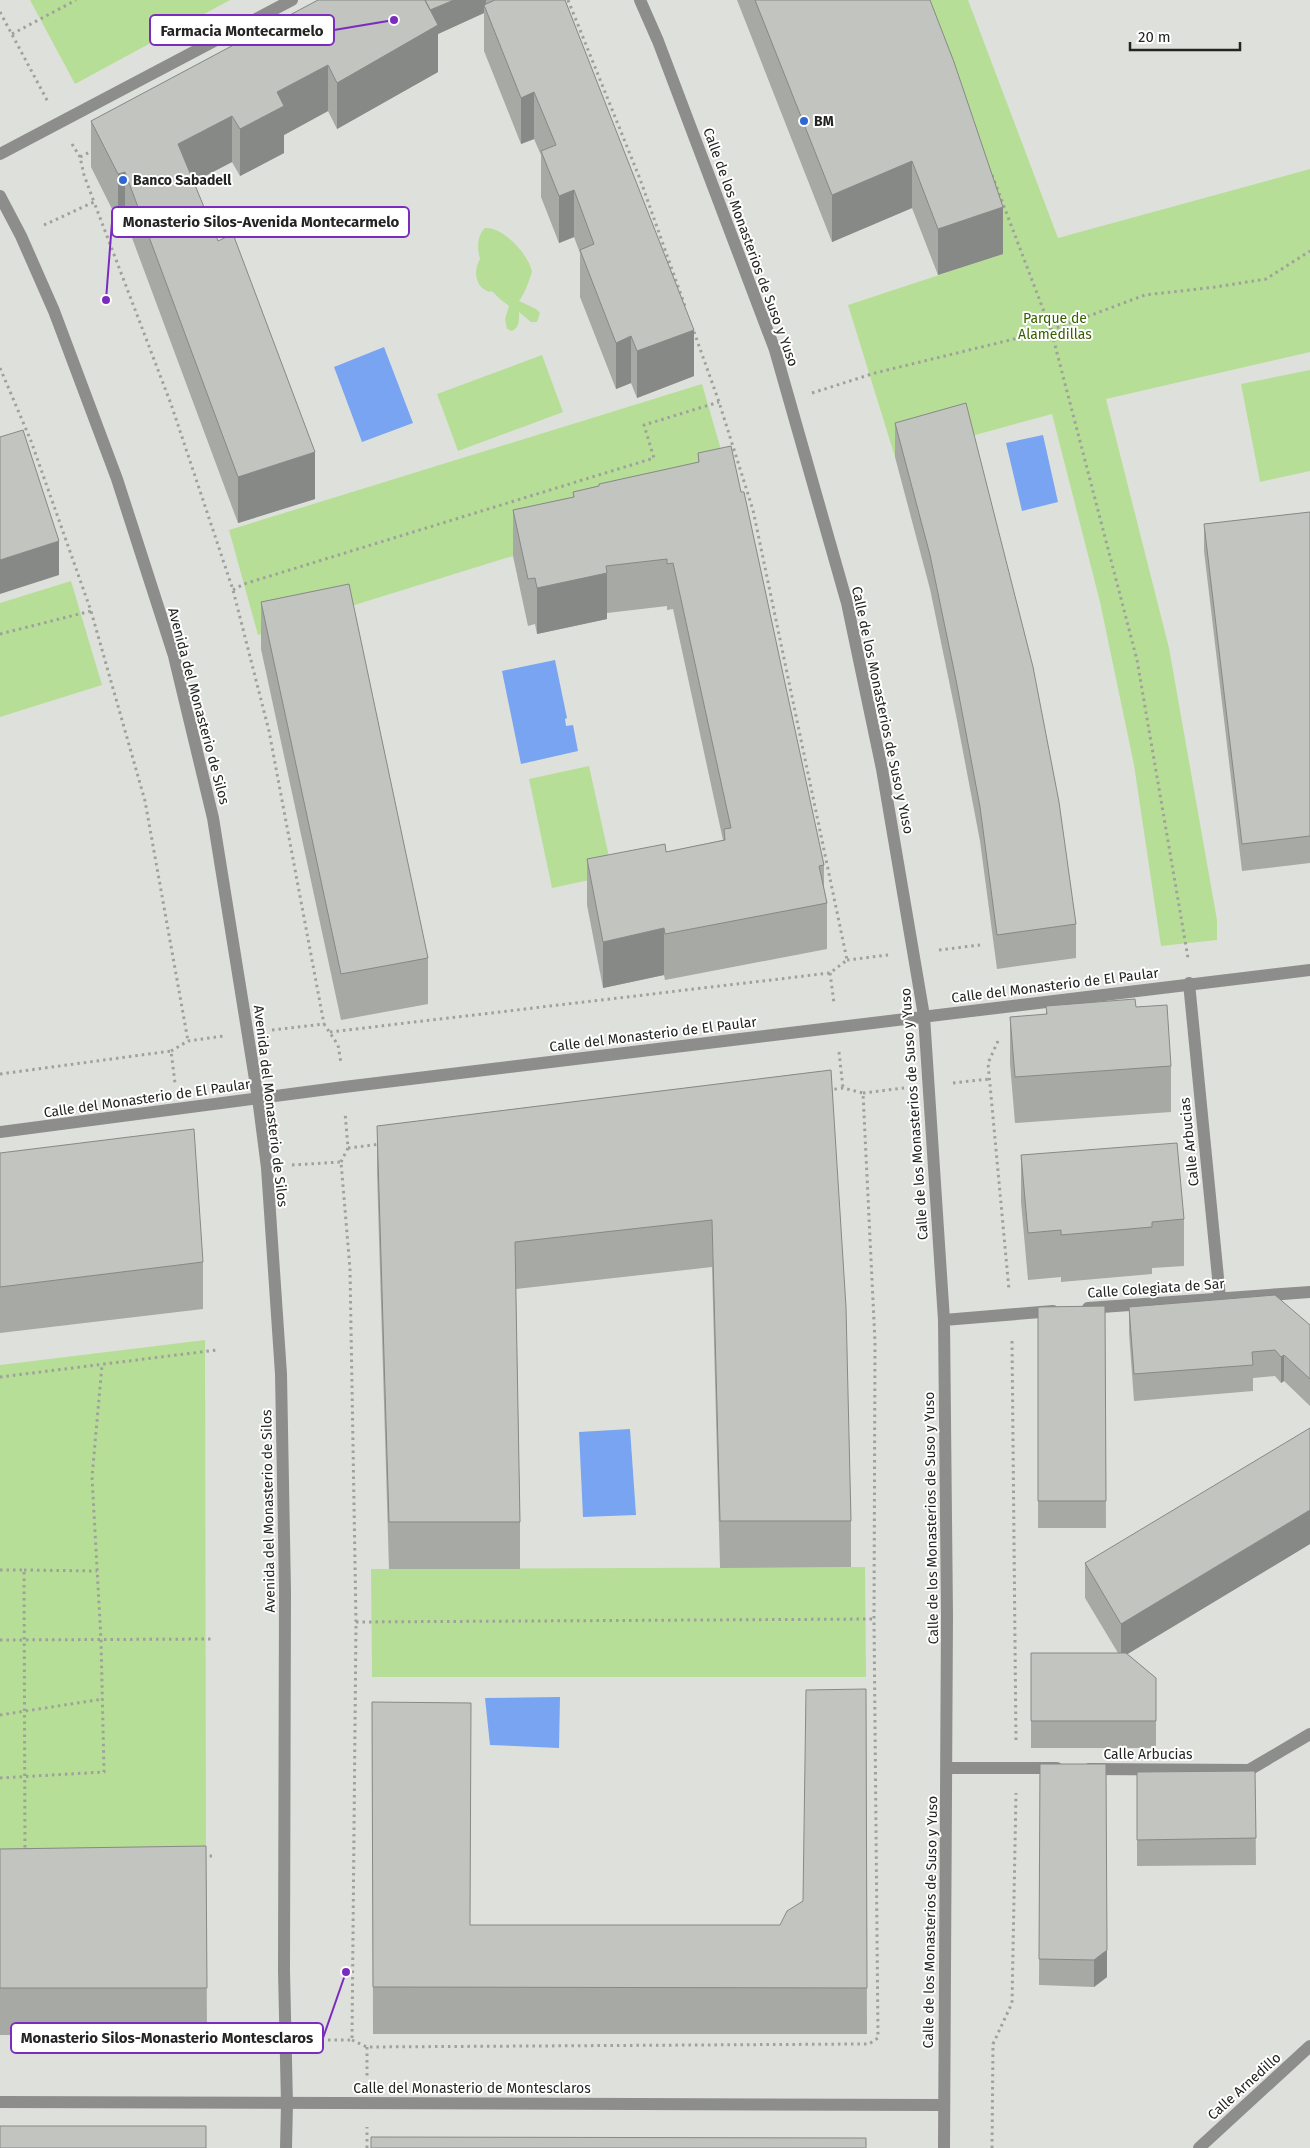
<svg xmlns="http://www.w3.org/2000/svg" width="1310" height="2148" viewBox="0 0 1310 2148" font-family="'Fira Sans',sans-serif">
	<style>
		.green { fill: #b7de96 }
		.water { fill: #79a4f2 }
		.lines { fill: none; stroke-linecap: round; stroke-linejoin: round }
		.path { stroke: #9fa19c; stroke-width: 3; stroke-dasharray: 2.5 4; stroke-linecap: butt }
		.minor { stroke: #8d8e8c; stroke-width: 12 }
		.tertiary { stroke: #8d8e8c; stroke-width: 12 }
		.wall { fill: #a6a9a4 }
		.shaded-wall { fill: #878986 }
		.building { fill: #c1c4bf; stroke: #878986 }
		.poi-dot { fill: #2e66d4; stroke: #fff; stroke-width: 2 }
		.labels { text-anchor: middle; stroke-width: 4; stroke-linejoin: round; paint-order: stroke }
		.poi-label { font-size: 14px; font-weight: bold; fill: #242523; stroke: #fff; text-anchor: start }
		.street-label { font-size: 14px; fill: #242523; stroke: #fff }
		.park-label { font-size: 14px; fill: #386000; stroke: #fff }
		.leader { fill: none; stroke: #7b2cbf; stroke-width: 2 }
		.callout-dot { fill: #7b2cbf; stroke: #fff; stroke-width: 2 }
		.callout { fill: #fff; stroke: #7b2cbf; stroke-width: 2 }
		.callout-label { font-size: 15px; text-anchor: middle; font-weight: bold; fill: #242523 }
	</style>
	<rect width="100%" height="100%" fill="#dee1db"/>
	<path class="green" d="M30,0H230L75,84Z
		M911,0H968L1058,238L1310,169V352L1106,399L1169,648L1217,920V940L1161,946L1134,765L1100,602L1052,414L895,457L848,305L1003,254Z
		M485,228C504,227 529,255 532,272C529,281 525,293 519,301L536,309L540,313L537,322H531L519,312C519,320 520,327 512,331L507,329L505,319L509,306C504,302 498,298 494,293C488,288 493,294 487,291C474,285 474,269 480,259C477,249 477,235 485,228Z
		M542,355L563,412L458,451L437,394Z
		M1310,370V471L1260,482L1241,384Z
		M702,384L732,488L258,635L229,530Z
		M71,581L102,685L0,717V603Z
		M589,766L613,875L552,888L529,779Z
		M205,1340L206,1856L0,1870V1365Z
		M865,1567L866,1677H372L371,1569Z"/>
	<path class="water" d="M384,347L413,423L362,442L334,367Z
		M1043,435L1058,502L1022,511L1006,443Z
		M555,660L567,718L565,719L566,726L573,725L578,751L521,764L502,671Z
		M630,1429L636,1515L583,1517L579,1432Z
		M560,1697L559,1748L490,1745L485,1698Z"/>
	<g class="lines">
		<path class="path" d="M568,0L640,179L686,309
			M0,12L48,102
			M12,34L76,0
			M72,144L80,157
			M94,150L80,157L84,175L94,202
			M992,175L1051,330L1137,660L1188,958
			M44,225L94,202L171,404L233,590L269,731L324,1024
			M0,368L31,441L91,611L145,801L188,1041
			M812,393L875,373L1051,330L1145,295L1215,287L1266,279L1310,251
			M233,590L244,584L654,458L644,425L719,402
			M0,634L91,611
			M939,950L980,945
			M847,960L888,955
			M830,973L834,1003
			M272,1030L324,1024L338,1045L341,1063
			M330,1032L830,973L847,960L753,510L719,402L693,329
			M998,1041L988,1063L1009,1290
			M171,1051L188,1041L224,1036
			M839,1052L843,1088
			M0,1074L171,1051L175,1083
			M953,1083L989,1079
			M863,1093L904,1088
			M348,1148L381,1144
			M341,1162L348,1148L345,1112
			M292,1165L341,1162L350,1269L356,1622L352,2040H312
			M1012,1341L1016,1742
			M0,1377L217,1350
			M0,1570H24L25,1851
			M24,1570L97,1571
			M356,1622L874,1619
			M0,1640L214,1639
			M0,1715L103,1699
			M0,1778L104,1772L101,1640L92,1477L102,1365
			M203,1856H215
			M352,2040L367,2047L861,2044H869L878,2038L874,1619L875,1342L863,1093L843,1088L829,1090
			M367,2047V2079
			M367,2148V2127
			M992,2148L993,2044L1012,2003L1016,1793"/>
		<path class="minor" d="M640,0L658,41L775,350L847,603L882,769L924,1016L944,1320L947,1616L944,2148
			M1189,983L1220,1298
			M0,1132L344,1087L1310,970
			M1088,1308L1310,1292
			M944,1320L1053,1311
			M947,1768H1057
			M1089,1769L1249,1770L1310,1734
			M0,2102L944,2105
			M1199,2148L1310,2046"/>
		<path class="tertiary" d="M0,154L292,0
			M0,196L21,236L54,311L117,479L174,656L213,818L258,1098L267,1168L281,1374L285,1591L284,1971L287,2104L286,2148"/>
	</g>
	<path class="wall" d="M318,0H565L694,376L637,398L631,383L616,389L580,297V253L574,237L559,243L541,197V155L534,139L521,144L484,51V13L438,34V72L337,129L328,111L284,135V153L240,176L232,162L194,182L315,499L238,523L125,219L118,221L91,167V121Z
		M737,0H930L1003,254L938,275L912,208L832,242Z
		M895,423L1076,924V958L997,969L980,841L956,715L930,589L895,457Z
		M698,453L824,865V888L827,903V949L665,980L664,975L603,988L587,905V859L666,852L723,840L673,609L667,610V606L607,613V619L537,634L535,624L528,626L513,556V510L573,497V492L698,462Z
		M1310,512V863L1242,871L1204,551V524Z
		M261,602L428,958V1004L341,1020L261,649Z
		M1046,1006L1136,1007L1171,1066V1112L1015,1123L1010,1064V1017L1046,1015Z
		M831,1070L851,1521V1567L720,1568L712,1267L516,1289L520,1522V1569H389L377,1172V1126Z
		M0,1153L203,1262V1309L0,1333Z
		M1021,1155L1184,1219V1266L1152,1268V1274L1061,1282V1277L1028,1280L1021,1202Z
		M1105,1306L1106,1528H1038V1307Z
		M1129,1307L1310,1325V1406L1284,1381L1281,1383L1275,1376L1253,1378V1391L1134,1401L1129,1333Z
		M1310,1544L1127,1654L1156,1678V1748H1031V1653H1118L1085,1598V1563Z
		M866,1689L867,2034H373L372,1702L470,1925H780L803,1901Z
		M1040,1764L1107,1977L1094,1987L1039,1985Z
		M1255,1771L1256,1865L1137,1866V1772Z
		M206,1846L207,2035H0V1849Z"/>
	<path class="shaded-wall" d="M454,0H486V10L484,5V13L438,34V72L337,129V83L422,14Z
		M328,65V111L284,135V153L240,176V129L277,92Z
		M534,92V139L521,144V98Z
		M232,116V162L178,190V144Z
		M912,161V208L832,242V195Z
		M125,172V219L118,221V174Z
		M574,190V237L559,243V196Z
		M1003,207V254L938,275V229Z
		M694,330V376L637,398V351Z
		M631,336V383L616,389V343Z
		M315,452V499L238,523V477Z
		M59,541V575L0,594V560Z
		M607,573V619L537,634V588Z
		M664,928V975L603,988V942Z
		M1284,1355V1381L1281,1383V1357Z
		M1310,1510V1544L1121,1658V1624Z
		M1107,1950V1977L1094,1987V1960Z"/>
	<path class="building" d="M318,0H425L438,25L337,83L328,65L277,92L284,106L240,129L232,116L178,144L218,241L233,234L315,452L238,477L125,172L118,174L91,121Z
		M425,0H454L430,10Z
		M495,0H565L694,330L637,351L631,336L616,343L580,250L594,244L574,190L559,196L541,151L556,145L534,92L521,98L484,5Z
		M755,0H930L954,62L1003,207L938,229L912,161L832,195Z
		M966,403L1033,667L1059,802L1076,924L997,935L980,807L956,680L930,555L895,423Z
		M23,430L59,541L0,560V437Z
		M731,446L741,492H744L824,865L819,866L827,903L665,934L664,928L603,942L587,859L665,844L666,852L725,840L724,829L731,828L673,563L667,564V559L606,566L607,573L537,588L535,578L528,579L513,510L574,497L573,492L599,486V484L699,462L698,453Z
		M1310,512V836L1242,844L1204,524Z
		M349,584L428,958L341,974L261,602Z
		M1135,999L1136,1007L1167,1005L1171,1066L1015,1077L1010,1017L1047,1014L1046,1006Z
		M831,1070L846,1307L851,1521H720L712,1220L515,1242L520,1522H389L377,1126Z
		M194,1129L203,1262L0,1287V1153Z
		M1177,1143L1184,1219L1152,1222V1227L1061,1235V1230L1028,1233L1021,1155Z
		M1275,1295L1310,1325V1379L1284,1355L1281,1357L1275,1350L1252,1352L1253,1365L1134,1374L1129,1307Z
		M1105,1306L1106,1501H1038V1307Z
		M1310,1428V1510L1121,1624L1085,1563Z
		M1031,1653H1126L1156,1678V1721H1031Z
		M866,1689L867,1988L373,1987L372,1702L471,1703L470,1925H780L787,1911L803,1901L806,1690Z
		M1040,1764H1106L1107,1950L1094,1960L1039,1959Z
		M1255,1771L1256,1838L1137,1840V1772Z
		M206,1846L207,1988H0V1849Z
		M0,2126H206V2148H0Z
		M371,2137L866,2138V2148H371Z"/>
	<g class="poi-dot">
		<circle cx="804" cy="121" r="5"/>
		<circle cx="123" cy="180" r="5"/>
	</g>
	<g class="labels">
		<g class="poi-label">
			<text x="814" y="126">BM</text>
			<text x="133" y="185">Banco Sabadell</text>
		</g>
		<g class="street-label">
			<text transform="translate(751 247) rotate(70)" y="5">Calle de los Monasterios de Suso y Yuso</text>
			<text transform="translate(199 706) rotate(75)" y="5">Avenida del Monasterio de Silos</text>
			<text transform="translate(883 710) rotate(78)" y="5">Calle de los Monasterios de Suso y Yuso</text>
			<text transform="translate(1055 985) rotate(-7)" y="5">Calle del Monasterio de El Paular</text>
			<text transform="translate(653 1034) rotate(-7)" y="5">Calle del Monasterio de El Paular</text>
			<text transform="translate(147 1098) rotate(-8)" y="5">Calle del Monasterio de El Paular</text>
			<text transform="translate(271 1106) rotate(83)" y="5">Avenida del Monasterio de Silos</text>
			<text transform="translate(914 1114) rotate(-94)" y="5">Calle de los Monasterios de Suso y Yuso</text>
			<text transform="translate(1189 1142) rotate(-96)" y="5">Calle Arbucias</text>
			<text transform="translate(1156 1288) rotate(-4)" y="5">Calle Colegiata de Sar</text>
			<text transform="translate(268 1511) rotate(-91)" y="5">Avenida del Monasterio de Silos</text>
			<text transform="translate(931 1518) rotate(-91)" y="5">Calle de los Monasterios de Suso y Yuso</text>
			<text x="1148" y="1759">Calle Arbucias</text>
			<text transform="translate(930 1922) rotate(-89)" y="5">Calle de los Monasterios de Suso y Yuso</text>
			<text transform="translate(1244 2086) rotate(-42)" y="5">Calle Arnedillo</text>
			<text x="472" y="2093">Calle del Monasterio de Montesclaros</text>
		</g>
		<g class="park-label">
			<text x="1055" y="323">Parque de<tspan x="1055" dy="16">Alamedillas</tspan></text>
		</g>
	</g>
	<path class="leader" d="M394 20L334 30M106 300L112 222M346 1972L323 2038"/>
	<g class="callout-dot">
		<circle cx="394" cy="20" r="5"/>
		<circle cx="106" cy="300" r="5"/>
		<circle cx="346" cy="1972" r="5"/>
	</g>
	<g class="callout">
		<rect x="150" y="15" width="184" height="30" rx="5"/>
		<rect x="112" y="207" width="297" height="30" rx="5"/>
		<rect x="11" y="2023" width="312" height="30" rx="5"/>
	</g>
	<g class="callout-label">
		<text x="242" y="36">Farmacia Montecarmelo</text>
		<text x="261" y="227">Monasterio Silos-Avenida Montecarmelo</text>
		<text x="167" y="2043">Monasterio Silos-Monasterio Montesclaros</text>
	</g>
	<path d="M1130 42v8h110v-8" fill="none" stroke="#242523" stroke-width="2.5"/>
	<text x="1138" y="42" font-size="15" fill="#242523" stroke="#ffffff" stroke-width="4" paint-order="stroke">20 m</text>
</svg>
